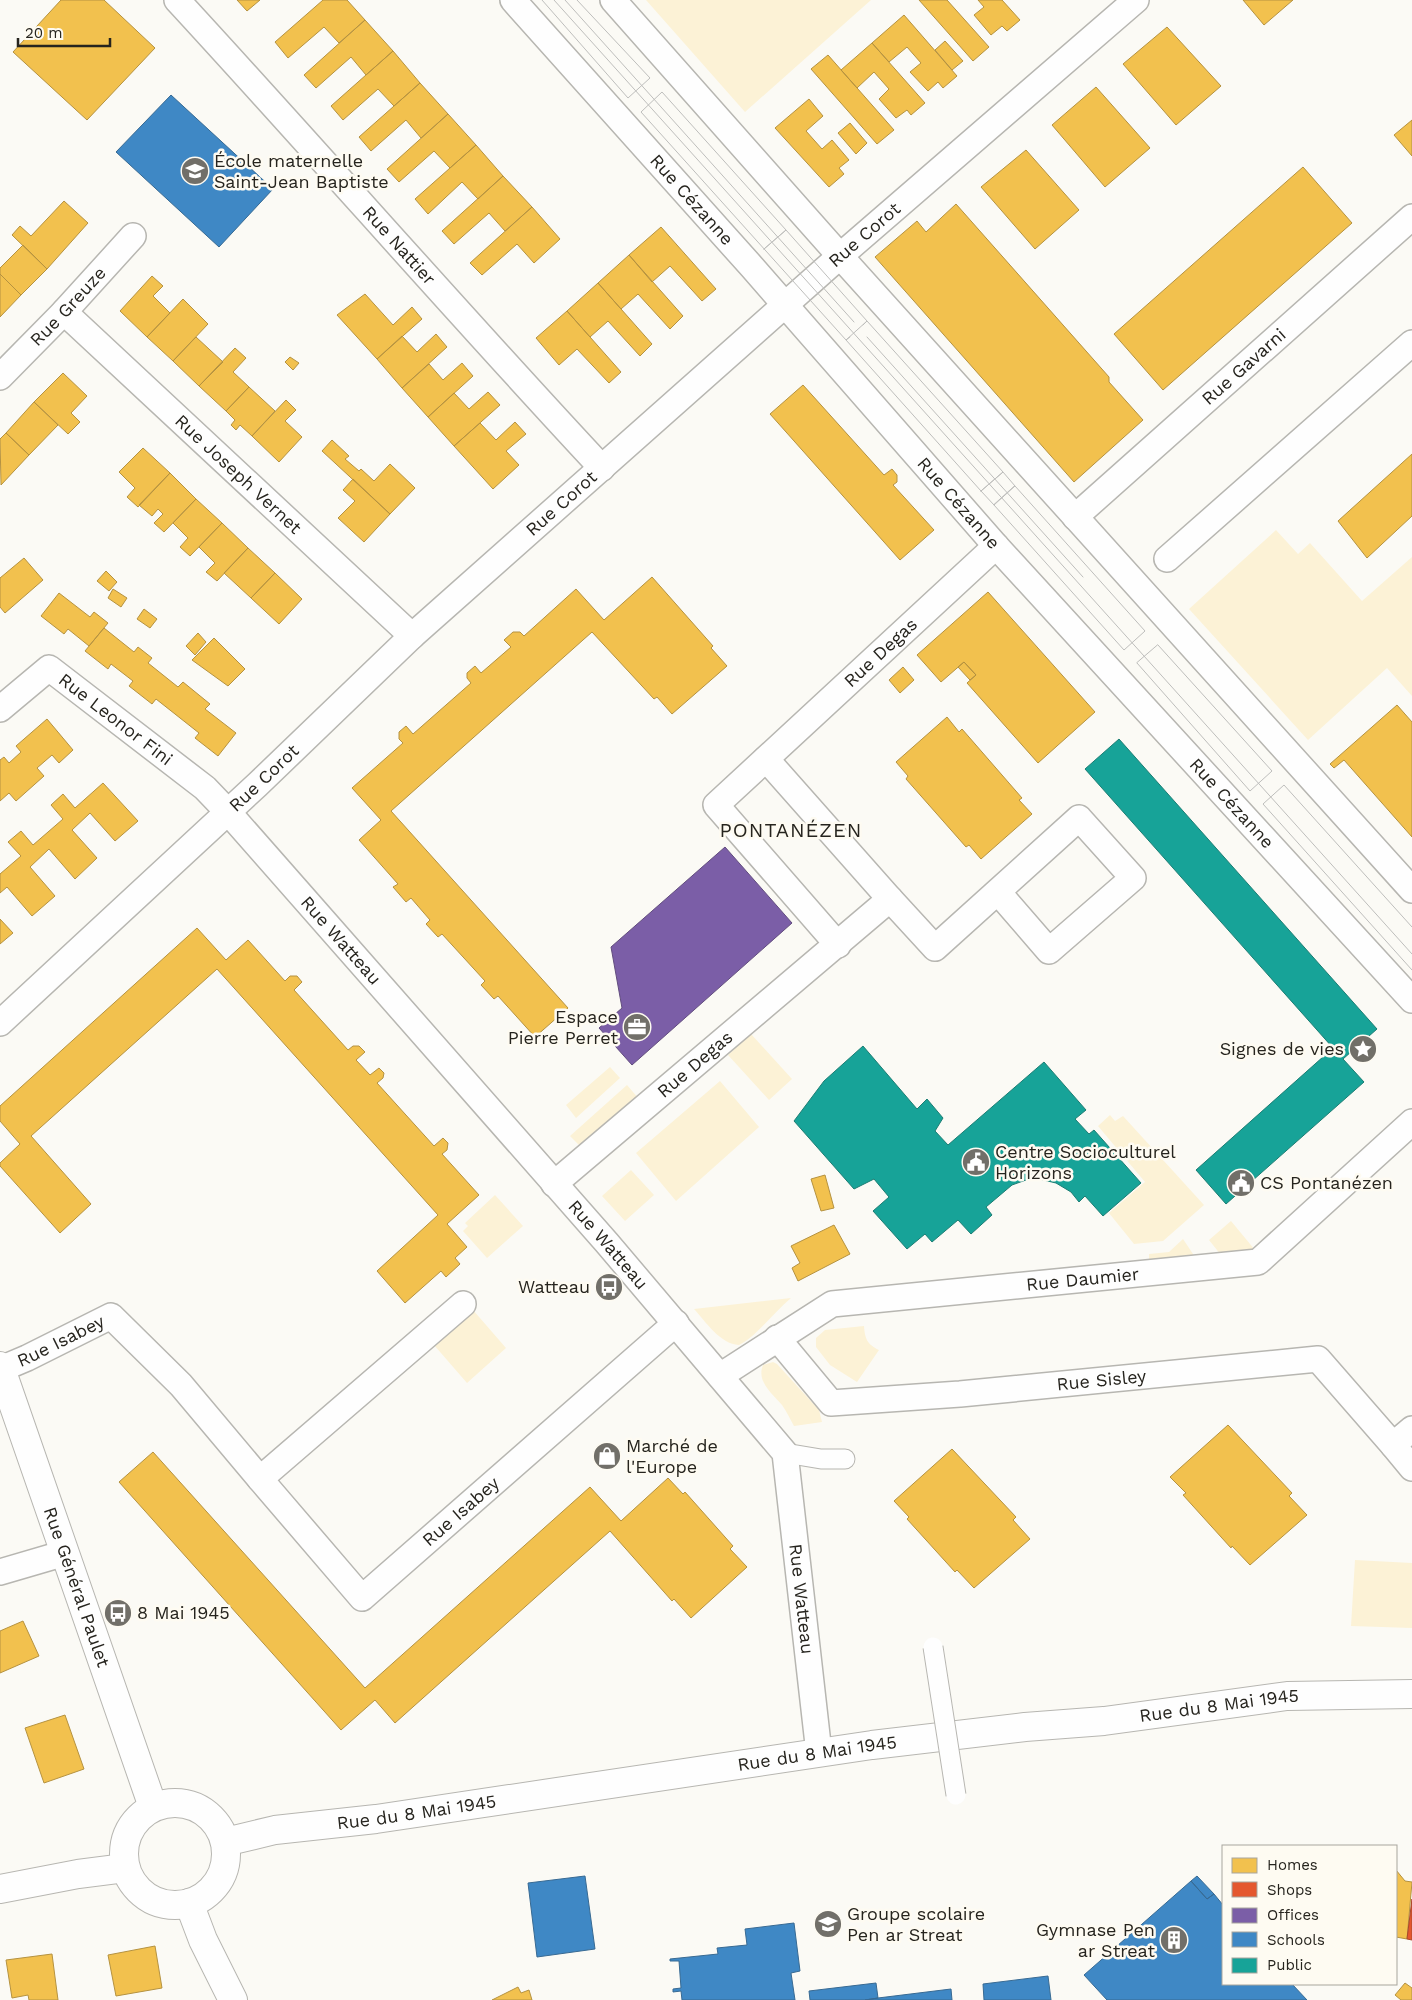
<svg xmlns="http://www.w3.org/2000/svg" width="1412" height="2000" viewBox="0 0 1412 2000" font-family="'Work Sans',sans-serif">
	<style>
		.green { fill: #fcf2d6 }
		.homes { fill: #f2c14e; stroke: #b59240 }
		.shops { fill: #e4572e; stroke: #ab4829 }
		.offices { fill: #7b5ea7; stroke: #624d7e }
		.schools { fill: #3f88c5; stroke: #386a93 }
		.public { fill: #17a398; stroke: #1c7d73 }
		.lines { fill: none; stroke-linecap: round; stroke-linejoin: round }
		.pedestrian-casing { stroke: #b7b6b1; stroke-width: 21 }
		.minor-casing { stroke: #b7b6b1; stroke-width: 28 }
		.tertiary-casing { stroke: #b7b6b1; stroke-width: 30 }
		.pedestrian { stroke: #fefefe; stroke-width: 19 }
		.minor { stroke: #fefefe; stroke-width: 25 }
		.tertiary { stroke: #fefefe; stroke-width: 28 }
		.tram { stroke: #bebebc; stroke-width: 1 }
		.pedestrian-bridge-casing { stroke: #b7b6b1; stroke-width: 21; stroke-linecap: butt }
		.pedestrian-bridge { stroke: #fefefe; stroke-width: 19 }
		.labels { text-anchor: middle; stroke-width: 5; stroke-linejoin: round; paint-order: stroke }
		.poi-label { font-size: 18px; fill: #26241e; stroke: #fefbf2; text-anchor: start }
		.street-label { font-size: 18px; fill: #26241e; stroke: #fefbf2 }
		.quarter-label { font-size: 20px; letter-spacing: 1px; fill: #26241e; stroke: #fefbf2 }
	</style>
	<rect width="100%" height="100%" fill="#fbfaf5"/>
	<path class="green" d="M646,0H871L745,112Z
		M1276,530L1298,554L1310,543L1362,601L1412,557V696L1387,668L1308,740L1189,609Z
		M751,1034L792,1079L769,1100L728,1055Z
		M610,1067L620,1078L576,1118L566,1105Z
		M720,1081L759,1127L676,1201L636,1153Z
		M627,1085L639,1099L583,1149L570,1136Z
		M1110,1115L1115,1121L1123,1116L1204,1205L1163,1241L1134,1244L1109,1213L1145,1182L1098,1126Z
		M631,1170L654,1195L625,1221L602,1196Z
		M495,1195L523,1226L487,1258L463,1231L468,1226L465,1223Z
		M1231,1221L1255,1250L1221,1255L1209,1240Z
		M1183,1239L1195,1257L1149,1261V1254L1169,1252Z
		M791,1298C774,1312 757,1336 739,1345C720,1344 706,1322 694,1309Z
		M473,1310L506,1348L467,1383L434,1345Z
		M864,1326C865,1339 867,1344 879,1350L857,1382L830,1365L816,1347V1338L825,1330Z
		M773,1362L777,1364L819,1410L822,1422L794,1426C790,1419 787,1412 782,1405C773,1394 756,1382 763,1365Z
		M1355,1560L1412,1563V1628L1351,1626Z"/>
	<path class="homes" d="M61,0H104L155,48L87,120L13,52Z
		M237,0H260L247,11Z
		M323,0H347L365,20L339,43L324,27L288,58L275,42Z
		M919,0H947L989,47L973,61Z
		M978,0H1002L1020,20L1007,31L1002,26L991,35L974,15L984,7Z
		M1243,0H1293L1264,25Z
		M904,15L957,76L943,88L938,82L928,91L910,72L921,63L907,47L889,62L872,43Z
		M365,20L393,51L366,75L351,57L316,88L304,75Z
		M1167,27L1221,86L1176,125L1123,64Z
		M945,41L963,61L952,70L935,50Z
		M872,43L925,103L911,115L907,110L896,118L879,99L889,89L874,72L857,88L841,70Z
		M393,51L420,83L394,106L378,89L343,120L331,106Z
		M828,55L894,130L877,144L811,69Z
		M420,83L448,114L421,138L406,120L371,151L359,137Z
		M1096,87L1150,148L1105,187L1052,125Z
		M809,99L823,116L806,131L822,149L832,140L849,160L839,168L844,174L829,187L775,128Z
		M448,114L476,145L450,168L434,151L399,182L387,169Z
		M1412,120V156L1394,135Z
		M850,123L867,143L856,154L838,133Z
		M476,145L503,176L478,199L462,182L428,214L415,199Z
		M1026,150L1079,210L1035,249L981,187Z
		M1303,167L1352,223L1163,390L1114,334Z
		M503,176L532,207L505,231L489,213L454,244L442,231Z
		M64,201L88,223L47,269L12,235L20,226L31,236Z
		M956,204L1109,377V382L1143,420L1074,482L875,257L917,221L926,232Z
		M532,207L560,239L534,263L517,244L482,275L470,263Z
		M661,227L716,289L702,301L670,266L652,282L629,255Z
		M23,245L47,269L21,295L0,274V268Z
		M629,255L683,316L670,329L638,294L621,309L598,283Z
		M0,274L21,295L0,317Z
		M152,276L163,286L153,296L170,313L147,337L120,311Z
		M598,283L652,344L640,356L608,321L590,337L567,311Z
		M365,294L393,325L412,307L422,319L377,359L337,315Z
		M183,299L208,324L173,361L147,337Z
		M567,311L621,372L609,383L577,349L559,365L536,338Z
		M436,334L447,347L402,388L377,359L402,336L417,352Z
		M196,337L223,362L199,386L173,361Z
		M235,348L246,358L233,372L249,387L226,411L199,386Z
		M290,357L299,363L293,370L285,362Z
		M462,363L473,376L428,417L402,388L429,364L443,380Z
		M63,373L87,396L71,413L80,422L68,434L34,402Z
		M803,385L884,475L892,469L897,475V482L893,485L934,530L900,560L770,414Z
		M249,387L275,411L252,436L240,425L236,430L231,425L235,420L226,411Z
		M488,392L500,405L454,446L428,417L454,393L469,409Z
		M286,400L296,410L285,421L302,437L279,462L252,436Z
		M34,402L58,425L29,455L6,433Z
		M515,422L526,434L506,451L519,465L493,489L454,446L480,423L496,440Z
		M6,433L29,455L1,485L0,439Z
		M332,440L349,456L345,459L359,471L361,469L374,481L390,464L415,488L390,514L322,451Z
		M143,448L170,473L138,507L127,497L135,488L119,472Z
		M1412,454V516L1367,558L1338,521Z
		M170,473L196,499L164,532L154,523L163,514L158,509L152,516L139,505Z
		M353,479L390,514L364,542L338,518L355,501L343,490Z
		M196,499L222,523L190,556L180,547L188,538L173,523Z
		M222,523L248,548L217,581L206,572L215,563L199,547Z
		M248,548L275,573L251,598L224,573Z
		M24,558L43,580L5,613L0,607V578Z
		M106,571L117,582L109,591L97,581Z
		M275,573L302,599L279,624L251,598Z
		M652,577L713,646L711,648L727,666L672,714L657,697L654,699L592,632L391,811L568,1008L535,1037L498,996L494,999L481,985L485,981L442,934L438,937L426,924L430,920L411,898L406,902L393,887L398,884L359,840L381,820L352,788L403,743L399,739V732L406,726L413,734L471,683L467,678V673L475,666L481,673L511,647L504,640L513,632H520L524,636L576,589L604,620Z
		M113,589L127,598L121,607L108,598Z
		M988,592L1095,712L1038,763L967,683L976,675L964,662L941,682L917,655Z
		M59,593L90,617L94,612L108,623L89,646L68,629L64,634L41,616Z
		M144,609L157,619L150,628L137,619Z
		M104,628L134,652L138,647L152,658L148,663L178,687L183,682L210,704L205,709L236,733L218,756L195,738L199,733L156,699L152,704L129,686L133,681L111,664L108,669L85,651Z
		M198,633L206,642L195,655L186,646Z
		M214,638L245,669L228,686L192,660Z
		M964,662L976,675L970,680L958,667Z
		M903,667L914,680L900,693L889,680Z
		M1397,705L1412,722V837L1344,760L1334,768L1330,764Z
		M947,717L959,732L962,729L1022,798L1019,800L1032,814L981,859L969,845L966,847L906,779L908,776L896,762Z
		M47,719L73,750L59,763L52,755L37,768L44,776L16,801L9,793L0,801V760L4,757L9,763L21,752L16,746Z
		M103,783L138,821L115,841L90,813L72,830L97,858L75,879L49,849L30,867L55,896L32,916L7,887L0,893V874L21,856L8,842L21,831L33,845L63,819L51,805L63,794L75,808Z
		M0,919L13,933L0,944Z
		M197,928L226,960L248,940L285,981L290,976H297L302,982L294,990L348,1050L353,1046H359L365,1052L356,1060L370,1075L379,1068L384,1073L383,1078L377,1083L434,1146L443,1138L448,1143L447,1150L442,1154L479,1195L447,1224L467,1247L455,1258L460,1264L446,1277L441,1271L405,1303L377,1271L438,1215L217,969L31,1136L91,1204L60,1233L0,1166V1163L20,1144L0,1121V1106Z
		M825,1175L834,1208L821,1211L811,1179Z
		M834,1225L850,1254L798,1281L792,1268L800,1263L791,1246Z
		M1228,1425L1292,1493L1289,1496L1307,1515L1250,1565L1232,1546L1231,1548L1183,1495L1186,1493L1170,1477Z
		M952,1449L1016,1517L1013,1520L1030,1539L974,1588L957,1570L955,1572L907,1519L909,1517L894,1501Z
		M153,1452L365,1688L590,1487L621,1521L668,1478L683,1494L685,1492L733,1546L730,1549L747,1567L691,1618L674,1599L672,1601L610,1531L395,1723L375,1700L341,1730L119,1482Z
		M23,1621L39,1656L0,1673V1631Z
		M65,1715L84,1769L44,1783L25,1728Z
		M1396,1870L1405,1881L1412,1882L1407,1939L1396,1937Z
		M155,1946L162,1988L116,1996L108,1955Z
		M52,1954L58,2000H29L28,1995L12,1998L6,1960Z
		M1405,1983L1412,1988V2000H1401L1395,1995Z
		M518,1987L521,1993L529,1990L532,2000H492Z"/>
	<path class="shops" d="M1412,1899V1940L1407,1939Z"/>
	<path class="offices" d="M725,847L792,923L632,1065L599,1028L622,1008L611,947Z"/>
	<path class="schools" d="M171,95L273,189L219,247L116,152Z
		M585,1876L595,1949L537,1957L528,1883Z
		M1197,1876L1214,1894L1207,1899L1191,1881Z
		M1191,1881L1207,1899L1214,1894L1223,1905V1984H1292L1307,2000H1107L1084,1975Z
		M794,1923L800,1971L791,1973L795,2000H682L681,1991L673,1992V1989L681,1988L679,1961H670V1959L718,1954L717,1948L747,1945L745,1929Z
		M1048,1976L1051,2000H984L983,1984Z
		M876,1983L878,1998L865,2000H810L809,1991Z
		M951,1989L952,2000H865L878,1998Z"/>
	<path class="public" d="M1119,739L1377,1029L1343,1059L1364,1082L1226,1204L1196,1170L1333,1048L1085,769Z
		M863,1046L917,1109L927,1099L943,1118L935,1131L948,1145L1044,1062L1086,1110L1075,1119L1089,1134L1094,1130L1141,1183L1103,1216L1085,1196L1079,1202L1071,1192L1056,1183L1039,1179L1026,1180L1012,1185L986,1207L992,1215L971,1234L958,1220L932,1242L925,1234L907,1249L873,1211L889,1197L874,1179L854,1189L794,1121L824,1081Z"/>
	<g class="lines">
		<defs>
			<path id="pedestrian" d="M785,1453L821,1459H845"/>
			<g id="minor">
				<path id="s1" d="M177,0C320,155 458,314 602,468"/>
				<path id="s2" d="M513,0L752,267L996,546L1412,1000"/>
				<path d="M613,0L840,256L1412,890"/>
				<path id="s3" d="M64,312L412,636"/>
				<path id="s4" d="M0,377L64,312L133,236"/>
				<path id="s5" d="M1075,517L1412,217"/>
				<path d="M1167,559L1412,343"/>
				<path id="s6" d="M0,709L49,668L205,788L228,812L607,1243L785,1453L819,1753"/>
				<path d="M890,899L935,948L1079,818L1133,878L1049,951L998,892"/>
				<path id="s7" d="M838,945L716,805L996,546"/>
				<path id="s8" d="M0,1023L257,785L412,636L840,256L1136,0"/>
				<path id="s9" d="M554,1184L890,899L766,759"/>
				<path id="s10" d="M777,1338L831,1403L960,1394L1318,1359L1393,1445L1412,1429"/>
				<path id="s11" d="M1,1369L27,1358L111,1316L181,1385L260,1479L463,1304"/>
				<path id="s12" d="M720,1376L832,1304L1258,1262L1412,1122"/>
				<path d="M1393,1445L1412,1468"/>
				<path id="s13" d="M260,1479L362,1598L676,1323"/>
				<path d="M0,1572L65,1553"/>
			</g>
			<g id="tertiary">
				<path id="s14" d="M0,1366L153,1807"/>
				<circle cx="175" cy="1854" r="51"/>
				<path id="s15" d="M225,1842L275,1830L376,1819L872,1745L1025,1727L1104,1721L1287,1696L1412,1694"/>
				<path d="M0,1889L78,1874L125,1868"/>
				<path d="M189,1903L203,1940L233,2000"/>
			</g>
		</defs>
		<use href="#pedestrian" class="pedestrian-casing"/>
		<use href="#minor" class="minor-casing"/>
		<use href="#tertiary" class="tertiary-casing"/>
		<use href="#pedestrian" class="pedestrian"/>
		<use href="#minor" class="minor"/>
		<use href="#tertiary" class="tertiary"/>
		<path class="tram" d="M542,0L628,98L650,78L577,0
			M554,0L1412,954
			M565,0L854,322
			M764,249L786,230L867,321L846,340L641,112L662,92L786,230L764,249
			M863,325L867,321L1003,472L981,491
			M850,337L846,340L981,491L994,505L1015,486L1003,472L981,491
			M867,337L1083,577
			M1015,486L1145,631L1124,650L994,505Z
			M1158,645L1272,771L1250,791L1137,663Z
			M1412,927L1284,785L1263,804L1412,970"/>
		<defs>
			<path id="pedestrian-bridge" d="M933,1647L956,1795"/>
		</defs>
		<use href="#pedestrian-bridge" class="pedestrian-bridge-casing"/>
		<use href="#pedestrian-bridge" class="pedestrian-bridge"/>
	</g>
	<defs>
		<symbol id="school-disc" viewBox="-11 -11 22 22"><circle r="9.5" fill="#716f69" stroke="#fefbf2"/><path d="M0-5L7-2L0 1L-7-2ZM-4 1L0 2.5L4 1V4Q0 6-4 4Z" fill="#fff"/></symbol>
		<symbol id="office-disc" viewBox="-11 -11 22 22"><circle r="9.5" fill="#716f69" stroke="#fefbf2"/><path d="M-6-3h4V-5.5h4V-3h4V5H-6ZM-1-4.5V-3h2v-1.5ZM-6 0V1H6V0Z" fill="#fff"/></symbol>
		<symbol id="sight-disc" viewBox="-11 -11 22 22"><circle r="9.5" fill="#716f69" stroke="#fefbf2"/><path d="M0-6L1.8-2.2L6-1.7L2.9 1.2L3.7 5.4L0 3.3L-3.7 5.4L-2.9 1.2L-6-1.7L-1.8-2.2Z" fill="#fff"/></symbol>
		<symbol id="civic-disc" viewBox="-11 -11 22 22"><circle r="9.5" fill="#716f69" stroke="#fefbf2"/><path d="M-.6-6.5H3V-4.5H.6V-3L4-1V1h2V6H-6V1h2V-1L-.6-3ZM-1.2 2.5V6h2.4V2.5Z" fill="#fff"/></symbol>
		<symbol id="bus-disc" viewBox="-11 -11 22 22"><circle r="9.5" fill="#716f69" stroke="#fefbf2"/><path d="M-5-6H5V4H4V6H2V4H-2V6H-4V4H-5ZM-3.5-4V0h7V-4ZM-3.5 1.2v1.5H-2V1.2ZM2 1.2v1.5H3.5V1.2Z" fill="#fff"/></symbol>
		<symbol id="shop-disc" viewBox="-11 -11 22 22"><circle r="9.5" fill="#716f69" stroke="#fefbf2"/><path d="M-5-2.5h2.3a2.7 3.5 0 0 1 5.4 0H5L5.5 6h-11ZM-1.5-2.5h3a1.5 2.3 0 0 0-3 0Z" fill="#fff"/></symbol>
		<symbol id="building-disc" viewBox="-11 -11 22 22"><circle r="9.5" fill="#716f69" stroke="#fefbf2"/><path d="M-4-6H4V6H1V3H-1V6H-4ZM-2.5-4.3h1.7v1.8h-1.7ZM.8-4.3h1.7v1.8H.8ZM-2.5-1h1.7V.8h-1.7ZM.8-1h1.7V.8H.8Z" fill="#fff"/></symbol>
	</defs>
	<g fill-rule="evenodd">
		<use href="#school-disc" x="179" y="155" width="32" height="32"/>
		<use href="#office-disc" x="621" y="1011" width="32" height="32"/>
		<use href="#sight-disc" x="1347" y="1033" width="32" height="32"/>
		<use href="#civic-disc" x="960" y="1146" width="32" height="32"/>
		<use href="#civic-disc" x="1225" y="1167" width="32" height="32"/>
		<use href="#bus-disc" x="593" y="1271" width="32" height="32"/>
		<use href="#shop-disc" x="591" y="1440" width="32" height="32"/>
		<use href="#bus-disc" x="102" y="1597" width="32" height="32"/>
		<use href="#school-disc" x="812" y="1908" width="32" height="32"/>
		<use href="#building-disc" x="1158" y="1924" width="32" height="32"/>
	</g>
	<g class="labels">
		<g class="poi-label">
			<text x="214" y="167">École maternelle<tspan x="214" dy="21">Saint-Jean Baptiste</tspan></text>
			<text x="618" y="1023" text-anchor="end">Espace<tspan x="618" dy="21">Pierre Perret</tspan></text>
			<text x="1344" y="1055" text-anchor="end">Signes de vies</text>
			<text x="995" y="1158">Centre Socioculturel<tspan x="995" dy="21">Horizons</tspan></text>
			<text x="1260" y="1189">CS Pontanézen</text>
			<text x="590" y="1293" text-anchor="end">Watteau</text>
			<text x="626" y="1452">Marché de<tspan x="626" dy="21">l'Europe</tspan></text>
			<text x="137" y="1619">8 Mai 1945</text>
			<text x="847" y="1920">Groupe scolaire<tspan x="847" dy="21">Pen ar Streat</tspan></text>
			<text x="1155" y="1936" text-anchor="end">Gymnase Pen<tspan x="1155" dy="21">ar Streat</tspan></text>
		</g>
		<g class="street-label">
			<text dy="6" stroke="none"><textPath href="#s2" startOffset="268">Rue Cézanne</textPath></text>
			<text dy="6" stroke="none"><textPath href="#s8" startOffset="1170">Rue Corot</textPath></text>
			<text dy="6" stroke="none"><textPath href="#s1" startOffset="331">Rue Nattier</textPath></text>
			<text dy="6" stroke="none"><textPath href="#s4" startOffset="98">Rue Greuze</textPath></text>
			<text dy="6" stroke="none"><textPath href="#s5" startOffset="226">Rue Gavarni</textPath></text>
			<text dy="6" stroke="none"><textPath href="#s3" startOffset="238">Rue Joseph Vernet</textPath></text>
			<text dy="6" stroke="none"><textPath href="#s2" startOffset="672">Rue Cézanne</textPath></text>
			<text dy="6" stroke="none"><textPath href="#s8" startOffset="765">Rue Corot</textPath></text>
			<text dy="6" stroke="none"><textPath href="#s7" startOffset="410">Rue Degas</textPath></text>
			<text dy="6" stroke="none"><textPath href="#s6" startOffset="148">Rue Leonor Fini</textPath></text>
			<text dy="6" stroke="none"><textPath href="#s8" startOffset="360">Rue Corot</textPath></text>
			<text dy="6" stroke="none"><textPath href="#s2" startOffset="1078">Rue Cézanne</textPath></text>
			<text dy="6" stroke="none"><textPath href="#s6" startOffset="465">Rue Watteau</textPath></text>
			<text dy="6" stroke="none"><textPath href="#s9" startOffset="185">Rue Degas</textPath></text>
			<text dy="6" stroke="none"><textPath href="#s6" startOffset="870">Rue Watteau</textPath></text>
			<text dy="6" stroke="none"><textPath href="#s12" startOffset="385">Rue Daumier</textPath></text>
			<text dy="6" stroke="none"><textPath href="#s11" startOffset="66">Rue Isabey</textPath></text>
			<text dy="6" stroke="none"><textPath href="#s10" startOffset="356">Rue Sisley</textPath></text>
			<text dy="6" stroke="none"><textPath href="#s13" startOffset="288">Rue Isabey</textPath></text>
			<text dy="6" stroke="none"><textPath href="#s14" startOffset="234">Rue Général Paulet</textPath></text>
			<text dy="6" stroke="none"><textPath href="#s6" startOffset="1290">Rue Watteau</textPath></text>
			<text dy="6" stroke="none"><textPath href="#s15" startOffset="1004">Rue du 8 Mai 1945</textPath></text>
			<text dy="6" stroke="none"><textPath href="#s15" startOffset="599">Rue du 8 Mai 1945</textPath></text>
			<text dy="6" stroke="none"><textPath href="#s15" startOffset="194">Rue du 8 Mai 1945</textPath></text>
		</g>
		<g class="quarter-label">
			<text x="791" y="837">PONTANÉZEN</text>
		</g>
	</g>
	<rect x="1222" y="1845" width="175" height="140" fill="#fefbf2" stroke="#a8a59d"/>
	<rect x="1232" y="1858" width="25" height="15" fill="#f2c14e" stroke="#a8a59d"/>
	<text x="1267" y="1870" font-size="15" fill="#26241e">Homes</text>
	<rect x="1232" y="1882" width="25" height="15" fill="#e4572e" stroke="#a8a59d"/>
	<text x="1267" y="1895" font-size="15" fill="#26241e">Shops</text>
	<rect x="1232" y="1908" width="25" height="15" fill="#7b5ea7" stroke="#a8a59d"/>
	<text x="1267" y="1920" font-size="15" fill="#26241e">Offices</text>
	<rect x="1232" y="1932" width="25" height="15" fill="#3f88c5" stroke="#a8a59d"/>
	<text x="1267" y="1945" font-size="15" fill="#26241e">Schools</text>
	<rect x="1232" y="1958" width="25" height="15" fill="#17a398" stroke="#a8a59d"/>
	<text x="1267" y="1970" font-size="15" fill="#26241e">Public</text>
	<path d="M18 38v8h92v-8" fill="none" stroke="#26241e" stroke-width="2.5"/>
	<text x="25" y="38" font-size="15" fill="#26241e" stroke="#fefbf2" stroke-width="4" paint-order="stroke">20 m</text>
</svg>
